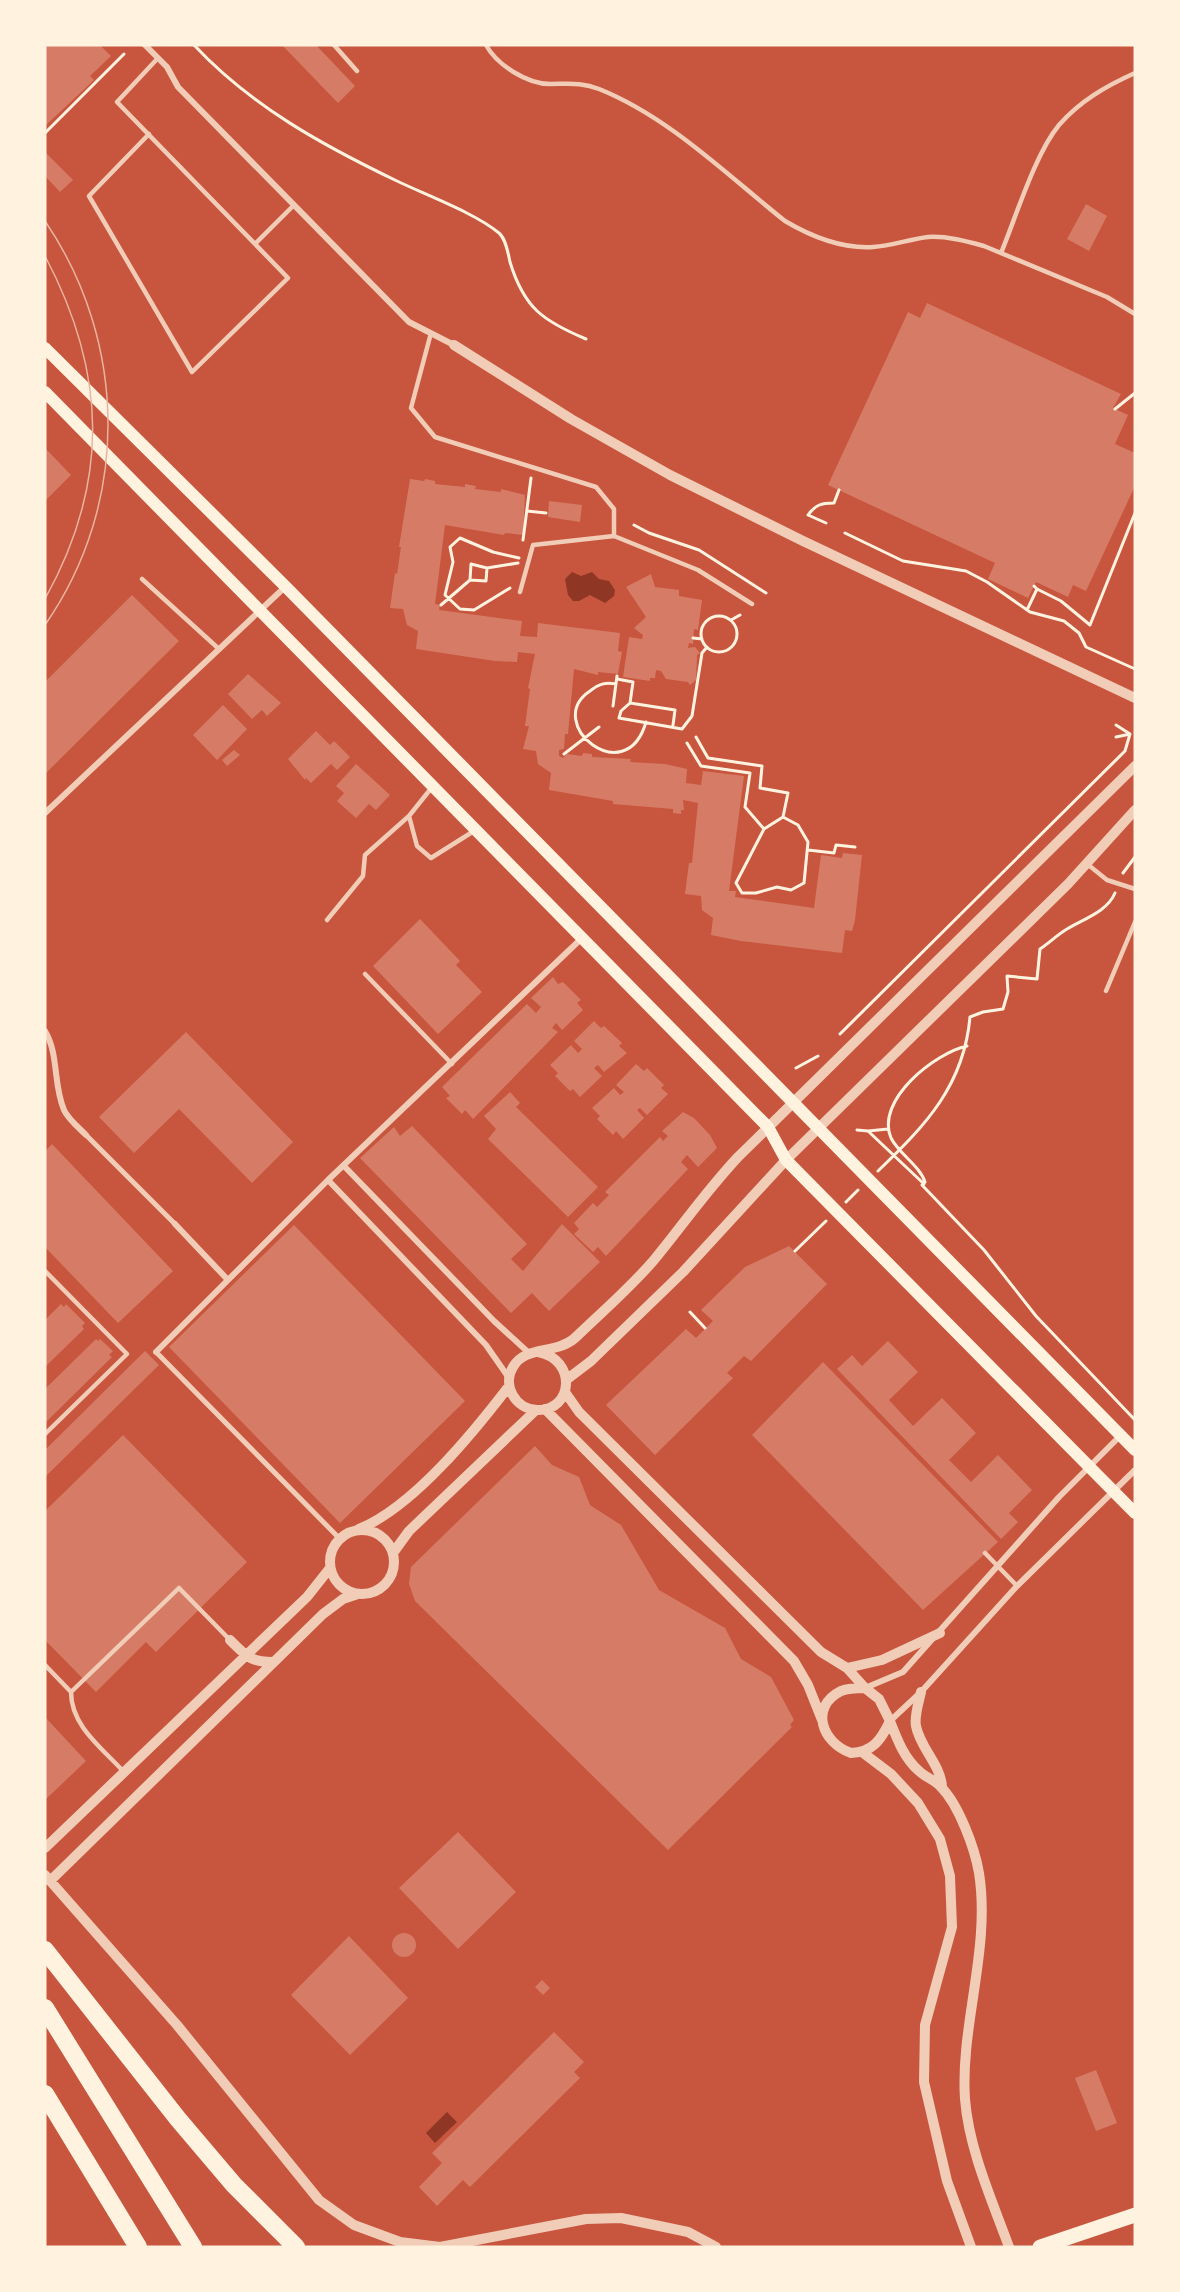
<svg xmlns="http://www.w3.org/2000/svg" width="1180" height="2292" viewBox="0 0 1180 2292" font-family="'Varela Round',sans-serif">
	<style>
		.water { fill: #8f3625 }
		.building { fill: #d67c66 }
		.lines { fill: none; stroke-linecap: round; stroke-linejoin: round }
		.path { stroke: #fff3e0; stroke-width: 3 }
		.service { stroke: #f1ccb7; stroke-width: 4.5 }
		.pedestrian { stroke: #f1ccb7; stroke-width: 5 }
		.minor { stroke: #f1ccb7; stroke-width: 6 }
		.tertiary { stroke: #f1ccb7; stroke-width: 10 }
		.secondary { stroke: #fff3e0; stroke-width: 12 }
		.primary { stroke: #fff3e0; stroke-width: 15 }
		.motorway { stroke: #fff3e0; stroke-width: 18 }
		.tram { stroke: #e9b49f; stroke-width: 1.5 }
	</style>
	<rect width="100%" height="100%" fill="#c8553d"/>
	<path class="water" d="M572,572L581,576L592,572L599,579L609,581L615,590L614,596L605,603L590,595L579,601H573L568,595L565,579Z
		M447,2112L457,2122L435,2143L426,2133Z"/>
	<path class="building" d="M45,45H100L111,56L90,76L94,80L45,126Z
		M282,45H316L355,86L338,103Z
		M45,152L73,180L60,192L45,176Z
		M1086,204L1107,216L1089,251L1067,239Z
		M927,303L1121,394L1113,408L1128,415L1115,444L1135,453V486L1086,591L1073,585L1068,597L1036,582L1028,598L988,579L995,563L828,485L908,312L920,318Z
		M45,448L71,475L45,501Z
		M410,479L424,481L425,479L435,481V484L465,487V484L476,486L475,489L501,492V489L525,495L523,535L505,533L504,535L445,525L435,604L440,605L439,610L522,621L520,636L537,637L538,623L620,633L618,651L622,652L618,674L598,672V675L574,669L568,734H565L564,749L559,750V756L563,758L567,754L582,756L583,753L592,754V757L631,759L630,762L665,764L687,769L686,783L701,785L703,771L744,776L729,891H736L735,897L814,908L821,855L842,858L843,853L862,855L855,920L852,931L845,930L842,953L741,941L711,935L713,918L702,910L701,896L685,894L689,863H692L698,803L683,800L684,810H681V814L673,813V809L613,804V801L549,790L551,773L538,764L536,751L523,749L529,726H525L530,689L528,688L535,654L518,652L517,662L495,661L416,649L418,631L407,625L403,609L390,608L395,573L397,574L401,547H399Z
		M549,501L582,505L580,522L548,517Z
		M651,574L655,587L679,590V596L702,600L698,630L694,629L693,644L689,643L688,648L695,647L700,653L697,655L696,680L690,685L688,682L666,679L661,671L656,670L655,678H650V681L623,677L629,637L642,639L643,635L634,628L646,617L626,587Z
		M132,595L179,641L45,774V682Z
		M248,674L281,703L267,716L262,710L252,719L228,694Z
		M223,705L247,729L217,760L193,735Z
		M316,731L330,745L334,741L350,757L337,770L331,764L311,783L306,778L305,780L288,759Z
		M234,750L240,755L227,766L222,760Z
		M356,764L390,795L376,810L369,804L356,818L337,801L344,793L336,786Z
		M420,919L460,961L456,965L482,992L438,1034L373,966Z
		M553,977L558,984L563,982L581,1000L577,1003L583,1010L562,1030L556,1023L552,1028L558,1032L473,1119L465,1110L462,1114L446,1098L450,1096L442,1087L527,1004L536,1013L541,1007L531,998Z
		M594,1021L601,1028L604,1026L622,1043L619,1046L627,1053L604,1072L598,1065L594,1068L602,1076L580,1097L573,1089L570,1091L555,1076L558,1073L550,1065L571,1045L578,1053L582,1049L574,1041Z
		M186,1032L293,1142L252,1183L179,1109L134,1153L99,1117Z
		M636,1064L644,1071L647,1068L664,1085L661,1088L668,1094L647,1115L640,1108L637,1110L644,1118L623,1139L616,1131L613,1135L597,1119L600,1116L592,1108L614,1088L620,1095L624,1092L616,1085Z
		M510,1092L520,1103L516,1107L598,1187L568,1217L488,1139L496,1129L484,1116Z
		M683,1112L694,1118L710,1135L717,1148L698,1167L687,1155L681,1162L688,1169L626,1235L606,1256L598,1247L593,1252L574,1234L579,1229L574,1223L593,1203L597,1207L609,1195L605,1192L660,1137L663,1141L668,1136L662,1131Z
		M412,1126L527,1244L511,1259L523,1271L562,1224L600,1262L549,1311L532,1293L511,1313L360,1158L394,1127L400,1136Z
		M52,1144L173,1271L118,1323L45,1247V1151Z
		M294,1225L465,1401L340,1523L169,1347Z
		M789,1246L827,1284L751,1361L744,1356L727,1373L733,1378L655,1455L606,1405L686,1329L696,1338L713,1321L701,1310L745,1267Z
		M61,1304L64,1307L66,1304L85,1323L82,1326L84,1329L45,1367V1320Z
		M96,1339L98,1341L100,1339L113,1351L109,1355L112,1357L45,1423V1389Z
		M888,1341L918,1372L889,1400L913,1426L942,1398L976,1433L949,1460L971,1482L998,1455L1032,1490L1009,1513L1018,1522L1001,1539L837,1369L852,1355L862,1366Z
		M145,1351L159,1365L45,1477V1450Z
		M823,1362L998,1542L923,1610L752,1435Z
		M123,1435L247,1562L156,1652L146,1642L96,1692L45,1640V1511Z
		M535,1446L552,1465L579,1477L590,1505L621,1525L659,1590L725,1628L741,1659L771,1677L794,1720L790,1725L792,1727L668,1850L415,1601L409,1584L411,1567Z
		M45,1717L86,1761L45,1800Z
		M458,1832L516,1892L458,1949L399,1888Z
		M392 1945a12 12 0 1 1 24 0a12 12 0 1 1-24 0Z
		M349,1936L408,1998L350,2055L291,1995Z
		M542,1980L550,1988L543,1995L535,1987Z
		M554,2032L584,2062L574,2072L580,2078L470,2187L463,2180L437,2206L419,2187L442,2163L432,2153Z
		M1096,2070L1117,2123L1096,2131L1075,2078Z"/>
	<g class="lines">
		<path class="path" d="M194,45C251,106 322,145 397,181C426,195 475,213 499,233C506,239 508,253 510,262C524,308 543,321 586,339
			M45,133L124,54
			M1115,409L1135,393
			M527,511L546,513
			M826,523L808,515C815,505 821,503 834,503L839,490
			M634,525L649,533L699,550L766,593
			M845,533L903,561L966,571L987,582L1030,612L1064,621L1079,633L1086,647L1135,669
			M523,540L531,478
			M470,580L486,581L487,568
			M510,588L474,610L460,609L445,595L453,562L450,547L460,538L493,552L519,558
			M1037,589L1061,601L1090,625L1135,513
			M441,605L470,580L471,564L487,568L518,563
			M1027,610L1037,589L1034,586
			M701 634a18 18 0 1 1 36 0a18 18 0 1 1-36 0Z
			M731,620L740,615
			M693,638L702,639
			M617,679L633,682L630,703L675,710L673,725
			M616,684C605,682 599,684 590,691C542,723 626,792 646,722
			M630,703L621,711L619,718L682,729L692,716L702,653L707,647
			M613,706L617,676
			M696,737L708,758L762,766L760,788L788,793L783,817L764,829L736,883L742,893H756L777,887L791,890L804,883L808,842L798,825L783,817
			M1116,737L1130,734L1116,725
			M687,743L701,766L750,773L745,807L764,829
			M564,754L599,727
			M808,850L834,853L836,845L855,847
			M1123,873L1135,857
			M840,1034L1125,751L1130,734
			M796,1068L818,1056
			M888,1129L868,1131L924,1184
			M857,1130L868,1131
			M878,1171C926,1125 964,1085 970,1017L983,1012L1003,1009L1008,992L1007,976L1037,979L1040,949C1049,943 1057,935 1067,929C1083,919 1107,912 1115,893
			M925,1182C920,1166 899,1154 891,1138C875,1100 935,1053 967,1046
			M922,1185L984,1250L1036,1316L1135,1420
			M846,1202L858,1190
			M795,1251L826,1221
			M690,1312L705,1328"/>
		<path class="service" d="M334,45L357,71
			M486,45C497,65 527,84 550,84C568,84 582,82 599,89C669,117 727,175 785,221C812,237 841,249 873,247C892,246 910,239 928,237C947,236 966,241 984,246L1107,297L1135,314
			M149,134L89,196L192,372L288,278L117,102L158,58
			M255,244L294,205
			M1001,253C1016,217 1035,154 1059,125C1080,101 1106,86 1135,73
			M431,333L411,408L435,437L596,487L614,509V536
			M142,579L219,649
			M520,592L533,545L614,536L698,570L752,604
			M433,786L409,816L417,846L431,858L474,831
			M1086,863L1107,880L1135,889
			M327,920L363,876L365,855L409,816
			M365,974L452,1064
			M1106,991L1135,922
			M45,1271L127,1354L45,1434
			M985,1553L1017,1586
			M45,1665L71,1692
			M123,1771C102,1748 71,1726 71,1692L179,1588L230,1640"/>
		<path class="pedestrian" d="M86,1135L175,1224
			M156,1352L339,1538"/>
		<path class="minor" d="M145,45L167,67L178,87L409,322L454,345
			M45,813L285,587
			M45,1031C59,1054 53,1085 64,1110C68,1119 79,1128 86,1135
			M345,1167L494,1321L529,1353
			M328,1180L486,1345L509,1378
			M175,1224L228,1280
			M156,1352L328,1180L582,938
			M865,1688L903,1672L1059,1497L1120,1436
			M890,1721L921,1692L1017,1586L1135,1470"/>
		<path class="tertiary" d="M454,345L571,419L670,475L803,541L1135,698
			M538,1352C577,1359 574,1411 537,1410C515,1409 502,1385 513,1367C525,1345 557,1355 576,1337C602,1312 631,1287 654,1260C682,1226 707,1190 738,1157L1135,766
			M566,1380L591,1361L683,1272L786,1160L1068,884L1135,810
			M565,1392L579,1412L821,1652L847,1668L865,1688
			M545,1409L794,1661L808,1685L822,1720
			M359,1529C413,1507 473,1433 509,1386
			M330 1562a32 32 0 1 1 64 0a32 32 0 1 1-64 0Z
			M393,1553L409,1531L536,1410
			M230,1640C246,1656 250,1662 273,1662
			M847,1668L882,1660L940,1633
			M865,1688L879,1699L890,1721C881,1740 873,1752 851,1753C822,1743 809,1707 841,1691C849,1688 857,1688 865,1688Z
			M921,1692C919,1702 914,1716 916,1726C920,1748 941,1765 942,1787
			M890,1721C897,1739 904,1758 919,1771C925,1777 935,1780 941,1787C959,1805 975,1849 979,1873C991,1948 960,2026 965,2099C969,2150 992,2200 1009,2247
			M862,1752L891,1774L918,1803L940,1839L950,1876L952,1927L925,2025L924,2082L947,2181L971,2247
			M45,1848L307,1597L330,1568
			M45,1875L177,2025L319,2200L354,2225L400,2242L440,2247L586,2219L621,2218L688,2232L716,2247
			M50,1881L323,1614L343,1599L358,1594"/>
		<path class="secondary" d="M45,348L286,587L1135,1450
			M45,392L768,1127L786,1160L1135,1513"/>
		<path class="primary" d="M1040,2247L1135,2215"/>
		<path class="motorway" d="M45,1950L178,2119L234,2185L296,2247
			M45,2008L193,2247
			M45,2094L138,2247"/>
		<path class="tram" d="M45,221C128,343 130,503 45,625
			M45,256C107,373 110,482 45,599"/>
	</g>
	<rect width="1180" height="2292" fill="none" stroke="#fff3e0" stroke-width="93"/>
</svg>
